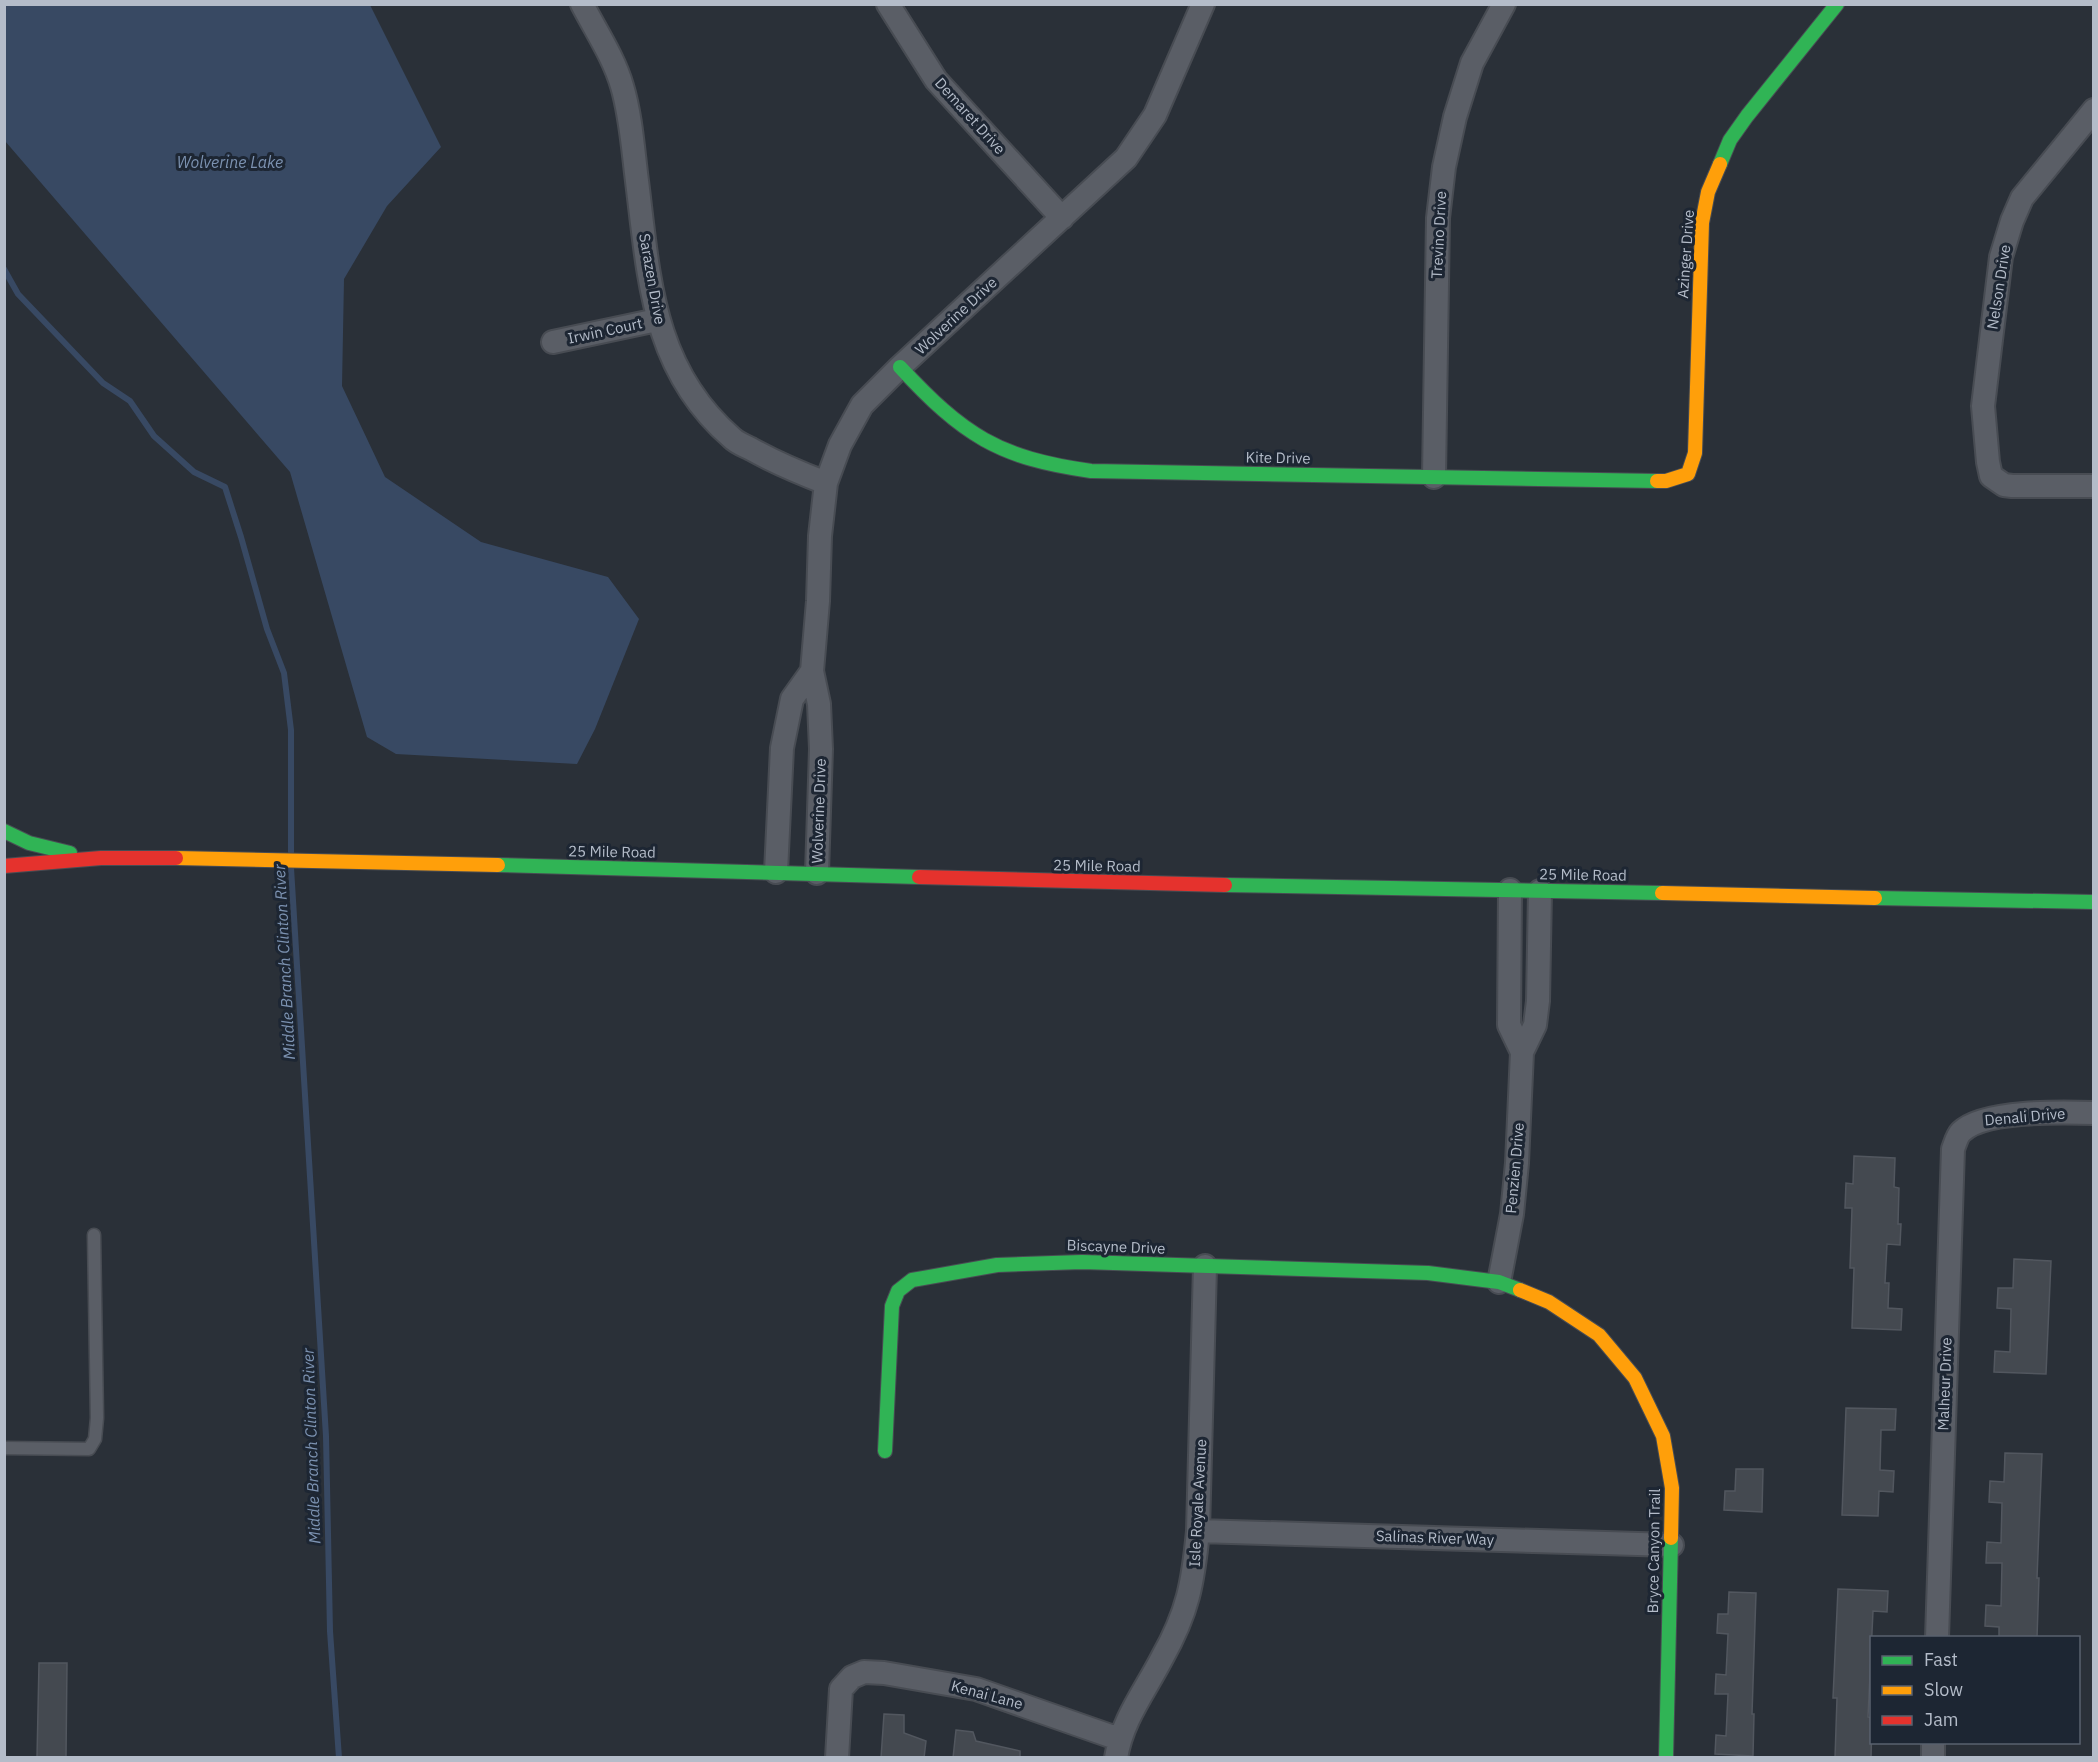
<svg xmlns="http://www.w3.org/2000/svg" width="2098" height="1762" viewBox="0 0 2098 1762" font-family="'IBM Plex Sans',sans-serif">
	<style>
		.water { fill: #384963 }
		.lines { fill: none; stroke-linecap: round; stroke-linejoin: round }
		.stream { stroke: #384963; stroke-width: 6 }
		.building { fill: #444950; stroke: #52575f; stroke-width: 1.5 }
		.lane-casing { stroke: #484c53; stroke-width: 15 }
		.street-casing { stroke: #484c53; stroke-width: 26 }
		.fast-casing { stroke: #484c53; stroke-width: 16 }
		.slow-casing { stroke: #484c53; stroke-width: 16 }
		.jam-casing { stroke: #484c53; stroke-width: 16 }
		.lane { stroke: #5a5e66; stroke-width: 12 }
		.street { stroke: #5a5e66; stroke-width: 22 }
		.fast { stroke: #30b455; stroke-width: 14 }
		.slow { stroke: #ff9f0a; stroke-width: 14 }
		.jam { stroke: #e5322d; stroke-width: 14 }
		.labels { text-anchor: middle; stroke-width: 6; stroke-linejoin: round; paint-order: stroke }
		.street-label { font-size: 15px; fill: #b4bcc9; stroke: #1d2633 }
		.water-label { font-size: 16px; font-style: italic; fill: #7c92b1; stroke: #1d2633 }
	</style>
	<rect width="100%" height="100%" fill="#2a3038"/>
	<path class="water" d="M4,5H370L441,147L387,206L344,279L342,386L385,477L481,542L608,577L639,619L595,729L577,764L396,754L367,737L290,472L5,141Z"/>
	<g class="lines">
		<path class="stream" d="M4,269L18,294L103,383L130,401L154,436L194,472L225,487L241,537L267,629L284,673L291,730V852
			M291,868L326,1436L330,1631L339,1758"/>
	</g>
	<path class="building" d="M1854,1156L1895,1158L1894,1187L1899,1188L1898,1224H1901L1900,1245L1887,1244L1885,1283H1889L1888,1308L1902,1309L1901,1330L1852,1328L1854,1268H1850L1852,1208H1845L1846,1183L1853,1184Z
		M2014,1259L2051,1261L2046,1374L1994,1372L1995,1351L2010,1352L2011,1309L1997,1308L1998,1288H2013Z
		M1846,1408L1896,1409L1895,1430H1881L1880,1470L1894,1471L1893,1492L1879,1491L1878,1516L1842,1515Z
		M2005,1453L2042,1454L2037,1578H2039L2037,1638H1999V1627L1985,1626L1986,1605L2001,1606L2002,1563H1986L1987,1542L2001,1543L2002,1503L1989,1502L1990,1481L2004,1482Z
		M1736,1469H1763L1762,1512L1724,1510L1725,1491H1735Z
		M1838,1589L1888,1591L1887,1612L1873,1611L1868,1717L1872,1718L1871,1758H1835L1837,1698H1833Z
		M1729,1592L1756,1593L1752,1714H1754L1753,1756L1715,1754L1716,1735L1726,1736L1728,1694H1715L1716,1674L1726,1675L1728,1634L1717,1633L1718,1614H1728Z
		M39,1663H67L66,1758H37Z
		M884,1714L904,1715V1733L926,1741L924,1758H881Z
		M956,1730L973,1732L976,1741L1020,1751V1758H953Z"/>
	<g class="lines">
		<defs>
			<path id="lane" d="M4,1448L89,1449L95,1439L97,1418L94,1235"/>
			<path id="street" d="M582,4C596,31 614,58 622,86C631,116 633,150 637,181C649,278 652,369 732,438C737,443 745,446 751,449C776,463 800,473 826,483
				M888,4L936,80L1062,218
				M2094,110L2022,198L2012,221L2001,257L1983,406L1988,462L1991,476L2004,485L2012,486H2094
				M553,342L657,320
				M1434,477L1438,218L1444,167L1455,117L1472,63L1504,4
				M776,872L782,748L792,699L812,671
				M817,873L821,749L819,704L812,671L818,601L820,536L826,483L840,445L862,405L900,367L1126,158L1155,115L1203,4
				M1510,890L1509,1025L1522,1052
				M1499,1282L1512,1214L1517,1163L1522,1052L1535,1025L1538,1001L1540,891
				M1198,1531L1672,1545
				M1937,1638L1953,1149C1955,1144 1957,1136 1961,1132C1983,1110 2062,1112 2094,1113
				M837,1758L841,1689L852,1677L864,1672L884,1673L976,1689L1119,1739
				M1116,1758C1122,1720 1145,1691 1162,1658C1188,1612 1193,1583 1198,1531L1205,1266
				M1933,1758V1742"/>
			<path id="fast" d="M1720,164L1730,140L1747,116L1837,4
				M900,367C963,435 998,458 1091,471L1657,481
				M4,831L29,843L70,853
				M498,865L919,877
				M1225,885L1662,893
				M1875,898L2094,902
				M885,1451L892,1306L898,1291L912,1280L997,1265L1082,1262L1428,1273L1499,1282L1520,1290
				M1666,1758L1671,1538"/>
			<path id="slow" d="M1657,481H1666L1688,474L1695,453L1702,223L1708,192L1720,164
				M176,858L498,865
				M1662,893L1875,898
				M1520,1290L1549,1302L1599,1335L1635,1378L1663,1436L1672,1488L1671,1538"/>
			<path id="jam" d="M4,866L101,858H176
				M919,877L1225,885"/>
		</defs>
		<use href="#lane" class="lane-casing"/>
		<use href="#street" class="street-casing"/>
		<use href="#fast" class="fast-casing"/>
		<use href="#slow" class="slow-casing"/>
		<use href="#jam" class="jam-casing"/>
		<use href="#lane" class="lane"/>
		<use href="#street" class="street"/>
		<use href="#fast" class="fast"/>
		<use href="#slow" class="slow"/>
		<use href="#jam" class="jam"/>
	</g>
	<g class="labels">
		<g class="street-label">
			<text transform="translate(970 116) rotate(48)" y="5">Demaret Drive</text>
			<text transform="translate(1439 235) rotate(-87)" y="5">Trevino Drive</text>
			<text transform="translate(1686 254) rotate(-86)" y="5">Azinger Drive</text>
			<text transform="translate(652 279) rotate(80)" y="5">Sarazen Drive</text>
			<text transform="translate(1999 287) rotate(-81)" y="5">Nelson Drive</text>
			<text transform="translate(956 316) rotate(-43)" y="5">Wolverine Drive</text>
			<text transform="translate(605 331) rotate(-12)" y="5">Irwin Court</text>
			<text transform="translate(1278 458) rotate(1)" y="5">Kite Drive</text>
			<text transform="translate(819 811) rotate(-88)" y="5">Wolverine Drive</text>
			<text transform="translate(612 852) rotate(1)" y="5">25 Mile Road</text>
			<text transform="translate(1097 866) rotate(1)" y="5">25 Mile Road</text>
			<text transform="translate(1583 875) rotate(1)" y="5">25 Mile Road</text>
			<text transform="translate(2025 1117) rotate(-5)" y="5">Denali Drive</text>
			<text transform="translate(1515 1168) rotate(-85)" y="5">Penzien Drive</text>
			<text transform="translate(1116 1247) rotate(2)" y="5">Biscayne Drive</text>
			<text transform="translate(1945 1384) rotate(-88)" y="5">Malheur Drive</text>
			<text transform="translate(1198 1503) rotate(-87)" y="5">Isle Royale Avenue</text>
			<text transform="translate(1435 1538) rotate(2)" y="5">Salinas River Way</text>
			<text transform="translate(1654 1551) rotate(-89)" y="5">Bryce Canyon Trail</text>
			<text transform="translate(987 1695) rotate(15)" y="5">Kenai Lane</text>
		</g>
		<g class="water-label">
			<text x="230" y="168">Wolverine Lake</text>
			<text transform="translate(284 962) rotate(-93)" y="6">Middle Branch Clinton River</text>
			<text transform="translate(311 1446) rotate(-92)" y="6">Middle Branch Clinton River</text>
		</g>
	</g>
	<rect width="2098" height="1762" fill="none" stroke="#b4bcc9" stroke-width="12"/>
	<rect x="1870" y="1636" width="210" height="108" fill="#1d2633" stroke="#59626f" stroke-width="1.5"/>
	<rect x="1882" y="1656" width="30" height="9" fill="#30b455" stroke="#59626f" stroke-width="1.5"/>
	<text x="1924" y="1666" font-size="18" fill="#b4bcc9">Fast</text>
	<rect x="1882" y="1686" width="30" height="9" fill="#ff9f0a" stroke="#59626f" stroke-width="1.5"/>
	<text x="1924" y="1696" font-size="18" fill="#b4bcc9">Slow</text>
	<rect x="1882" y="1716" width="30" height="9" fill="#e5322d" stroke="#59626f" stroke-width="1.5"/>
	<text x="1924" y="1726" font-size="18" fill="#b4bcc9">Jam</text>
</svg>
